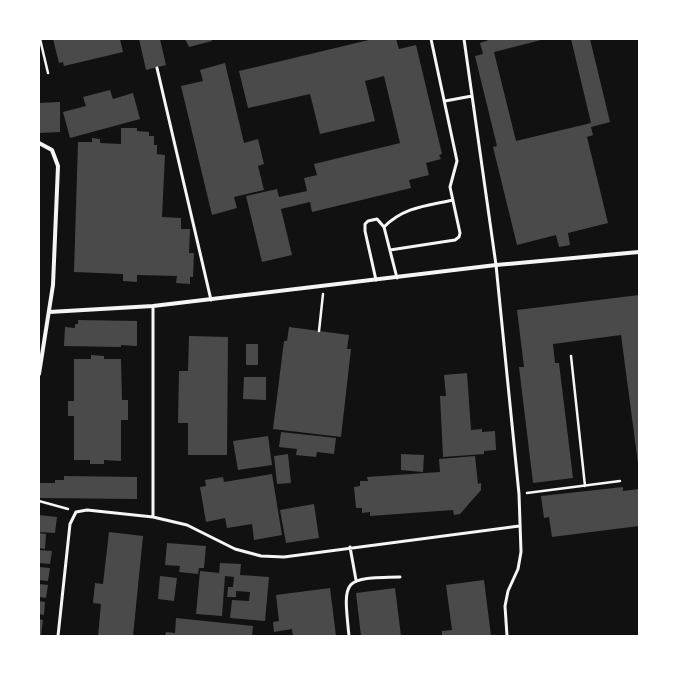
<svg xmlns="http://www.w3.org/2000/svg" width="678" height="675" viewBox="0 0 678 675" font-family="Rubik,sans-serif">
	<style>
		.building { fill: #4a4a4a }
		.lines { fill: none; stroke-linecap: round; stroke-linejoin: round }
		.path { stroke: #f5f5f5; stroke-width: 2.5 }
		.service { stroke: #f5f5f5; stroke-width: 3 }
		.minor { stroke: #f5f5f5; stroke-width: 4 }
	</style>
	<rect width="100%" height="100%" fill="#111"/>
	<path class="building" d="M53,39H120L123,52L64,66L63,62L59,63Z
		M139,39H160L166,65L146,70Z
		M185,39H211L212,41L189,47Z
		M373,39H396L399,49L416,45L442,154L439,155L441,159L426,163L429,175L409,180L411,188L312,212L310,202L281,209L292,255L262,262L246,196L277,189L279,197L307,191L304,178L317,175L314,164L400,143L384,76L365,81L375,121L320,134L310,94L248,108L239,71Z
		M492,39H545L494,52L516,141L591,123L571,39H590L610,122L591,127L593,135L587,137L608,223L568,233L570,245L559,247L556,235L517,245L493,147L497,146L475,56L483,54L480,43Z
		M225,63L244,143L258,139L264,164L258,166L264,190L234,197L237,208L212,215L181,86L203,81L200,70Z
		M110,90L113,99L133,93L140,119L70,138L63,112L86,106L83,97Z
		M60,102V132L39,133V103Z
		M121,128H137V131L149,132V136H154V145H157V154L165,155L162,217L181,218V229H190L189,253H194L193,277H190V284L176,283L177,276L137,275V282L123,281V274L74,272L78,142H92V138L100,139V143L121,144Z
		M639,295V471L621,335L553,344L555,363H559L573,478L533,483L519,367H524L517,310Z
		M78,320L137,321V346L121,345V347L64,346L65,327L75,328V324H78Z
		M289,327L349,335L347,349H351L341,437L273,429L284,341H287Z
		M189,336L228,337L227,455H188V423H178L179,371H188Z
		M246,344H258V365H246Z
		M91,355L104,356V359H121L122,400H128V420H121V461L104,460V464H90V460H74V416H68V401H74V359H91Z
		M467,373L471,430L482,429V432L495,431L496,450L484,451V454L443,457L440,396H446L444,375Z
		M244,377H266V400L243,399Z
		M281,432L336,438L334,454L317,452L316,457L296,455L297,449L279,447Z
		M268,436L272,465L238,470L233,441Z
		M288,454L291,483L277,484L274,456Z
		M401,454L424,455L423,472L401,470Z
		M475,456L478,484L481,483V490L460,514L454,515L453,510L370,516V512L362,513V508H356L354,487L360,486V481H368L367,477L440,472L439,459Z
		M272,474L282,535L254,540L252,524L227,528L225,518L206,522L200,487L206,486L205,480L223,477L224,482Z
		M64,476L137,477V499L39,498V483H55V480H64Z
		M623,487V491L639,489V526L552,537L549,517L544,518L541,496Z
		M314,504L319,538L286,543L280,510Z
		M39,515L57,517L55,533L39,532Z
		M109,532L143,536L133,636H98L101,604L93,603L95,583L103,584Z
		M39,533L46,534L45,549L39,548Z
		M167,543L206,546L204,568H199L198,574L179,572L180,566L165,565Z
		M39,550L52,551L50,564L39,563Z
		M220,563L241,564L240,575L269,577L265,621L230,618L232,600L249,601L250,592L236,591V597H227L228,587H233L234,577L225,576L222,616L196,614L200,571L219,573Z
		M39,567L50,568L48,581L39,580Z
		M160,576L177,578L174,601L158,599Z
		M484,580L491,636H442V631L452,630L446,585Z
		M39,584L48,585L46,598L39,597Z
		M330,588L336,636H293L292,629L274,632L273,622L279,621L276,595Z
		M395,588L401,636H361L356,593Z
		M39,601L45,602L44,615L39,614Z
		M176,618L253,626L252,636H165L166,632L175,633Z
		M39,619L43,620L41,635H39Z"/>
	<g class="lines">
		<path class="path" d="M40,39L48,73
			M319,331L323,294
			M571,356L585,486
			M527,493L620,481
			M39,501L68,509"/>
		<path class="service" d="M464,39L496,265L519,494L521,552L518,569L508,591L505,606L507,636
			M157,68L211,300
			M445,101L472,96
			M384,227C404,207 426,206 453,200
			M390,250L455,240L459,237L460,233L450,187L457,161L431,39
			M376,280L365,231V224L368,221L377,219L384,227L397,278
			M153,517V306
			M350,547L356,580
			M58,636L70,524L76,512L87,510L153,517L187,525L235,549L261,556L284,557L519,526
			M349,636C343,578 342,578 400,577"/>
		<path class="minor" d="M39,143L52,150L58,166L53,285L39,374
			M49,312L153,306L496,265L639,252"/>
	</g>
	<rect width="678" height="675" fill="none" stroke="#ffffff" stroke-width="80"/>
</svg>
